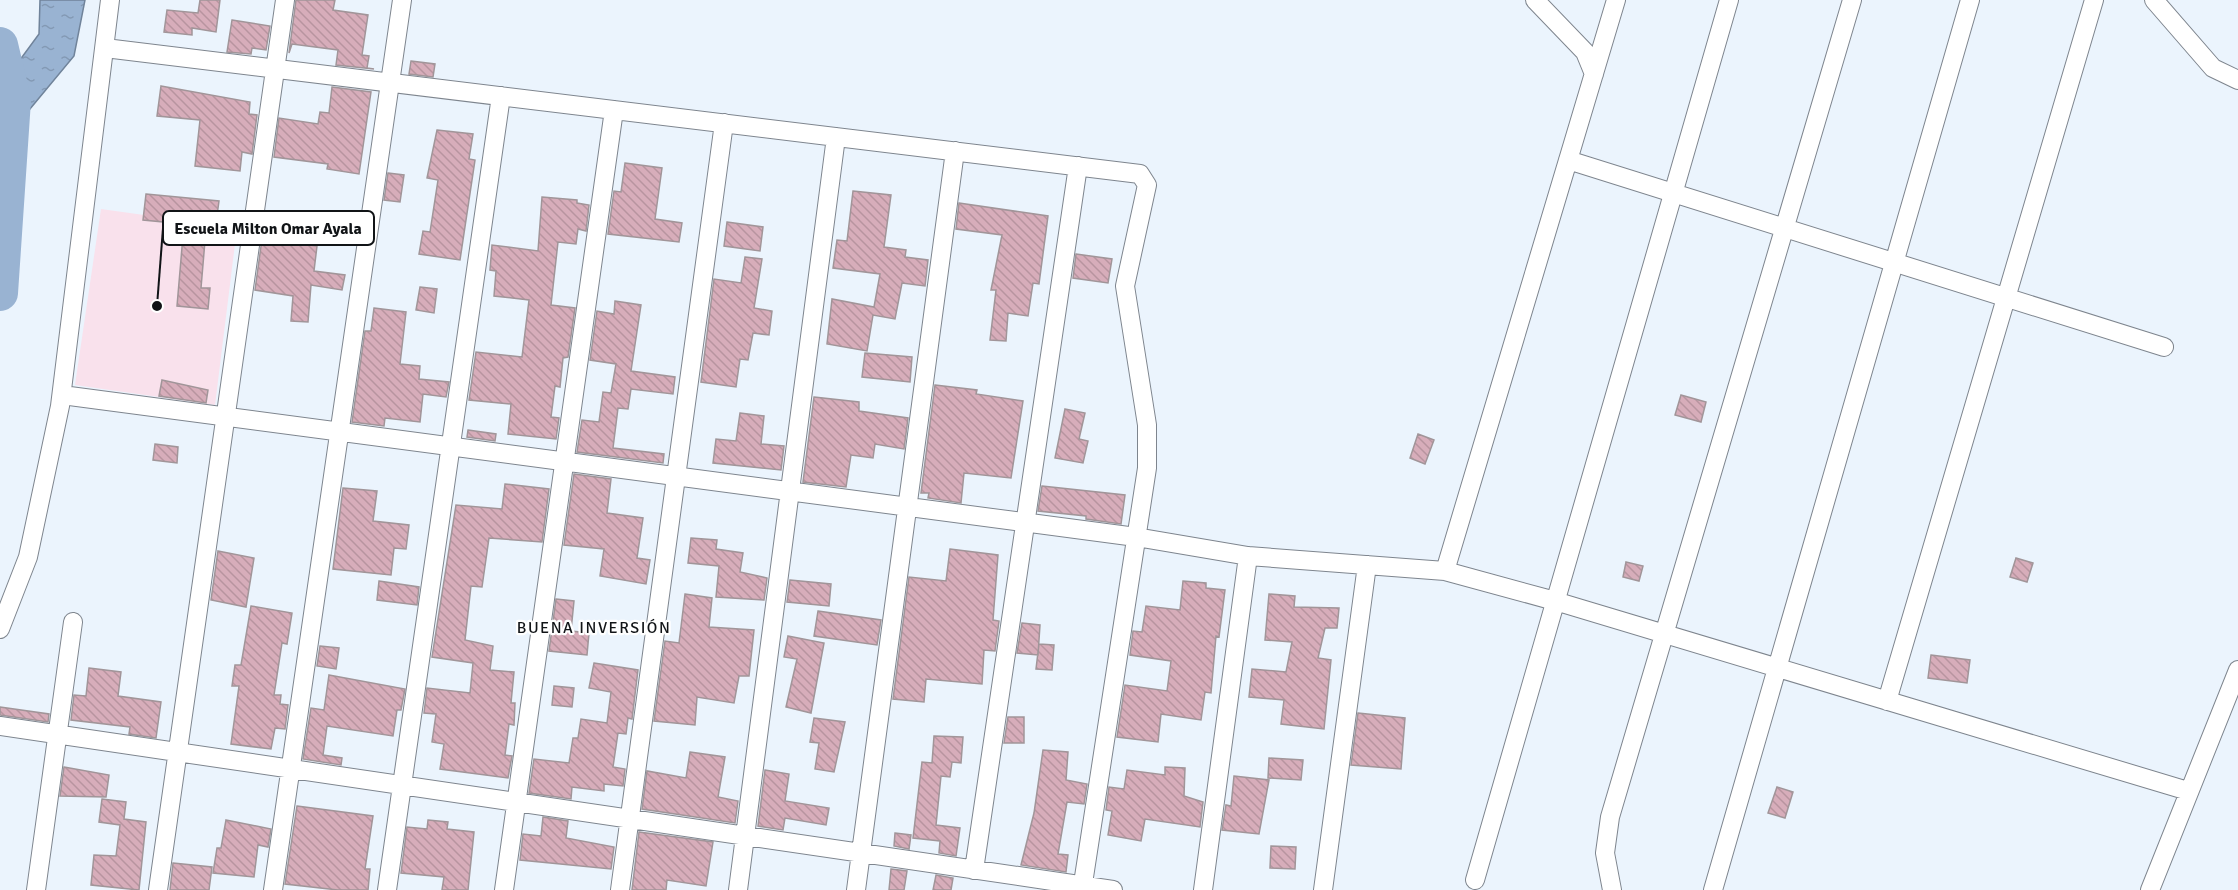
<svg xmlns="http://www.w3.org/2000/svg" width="2238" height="890" viewBox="0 0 2238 890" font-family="Signika,sans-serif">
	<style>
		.education { fill: #f9e1ec }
		.water { fill: url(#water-ripples); stroke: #70839a; stroke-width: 1.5 }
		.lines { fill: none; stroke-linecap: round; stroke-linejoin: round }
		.river { stroke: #99b3d2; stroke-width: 36 }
		.building { fill: url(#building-back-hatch); stroke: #a19599; stroke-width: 1.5 }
		.minor-casing { stroke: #7e858e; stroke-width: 20 }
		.minor { stroke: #fff; stroke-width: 18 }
		.labels { text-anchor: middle; stroke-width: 4.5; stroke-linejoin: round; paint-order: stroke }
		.neighbourhood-label { font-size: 16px; letter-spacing: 1.5px; fill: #111417; stroke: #fff }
		.leader { fill: none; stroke: #111417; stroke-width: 2 }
		.callout-dot { fill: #111417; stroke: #fff; stroke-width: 2 }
		.callout { fill: #fff; stroke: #111417; stroke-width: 2 }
		.callout-label { font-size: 16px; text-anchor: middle; font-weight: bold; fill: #111417 }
	</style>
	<defs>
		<pattern id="water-ripples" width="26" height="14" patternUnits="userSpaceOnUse" patternTransform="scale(1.5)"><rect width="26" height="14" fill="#99b3d2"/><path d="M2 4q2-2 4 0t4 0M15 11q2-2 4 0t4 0" fill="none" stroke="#8399b4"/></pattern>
		<pattern id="building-back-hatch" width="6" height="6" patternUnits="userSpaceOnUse" patternTransform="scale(1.5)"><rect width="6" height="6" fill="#d7adba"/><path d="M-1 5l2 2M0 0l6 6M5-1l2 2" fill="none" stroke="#b8949f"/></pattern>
	</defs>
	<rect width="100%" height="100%" fill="#ebf4fd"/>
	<path class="education" d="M101,209L237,228L215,405L75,385Z"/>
	<path class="water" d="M40,0H85L74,56L0,145V87L39,34Z"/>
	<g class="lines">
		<path class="river" d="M0,45L13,100L0,293"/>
	</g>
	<path class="building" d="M200,0H220L216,32L192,28V35L164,32L167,10L198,13Z
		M296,0H335L333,10L368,15L362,55L369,56L367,68L374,69L336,65L338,50L292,44L289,53Z
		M232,20L270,26L266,50L252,48L251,54L227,52Z
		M411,61L435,64L433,77L409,74Z
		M161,86L250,102L249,114L257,115L252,154L242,152L240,171L195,166L200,120L157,116Z
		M332,87L371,92L359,174L327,169L328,164L274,157L279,118L318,124L320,112L329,113Z
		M437,130L473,134L469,159L475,160L460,260L419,254L423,231L430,232L438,180L427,178Z
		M625,163L662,168L655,219L682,223L679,242L608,234L614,191L621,192Z
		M388,173L404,175L400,202L384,200Z
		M853,191L891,195L884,247L906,250L905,257L928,260L925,286L902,283L895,319L873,315L867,351L827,344L832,299L874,307L880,274L833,268L837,240L847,241Z
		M146,194L219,201L215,230L206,229L201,288H210L208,309L177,306L184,224L143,220Z
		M542,197L577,200V203L589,205L586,231L578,229L576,244L558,242L551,305L575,308L568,357L563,358L560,387L555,386L551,417L559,418L556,439L508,434L511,404L469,400L476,352L522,357L529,300L494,296L496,271L490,270L492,245L538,251Z
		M959,203L1048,216L1039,284L1033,283L1028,316L1008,313L1006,341L990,340L996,290H991L1002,235L956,229Z
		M727,222L763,227L760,251L724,246Z
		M262,239L317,246L314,271L345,275L342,290L311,285L308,322L291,321L293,296L255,290Z
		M1076,254L1112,259L1108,283L1073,278Z
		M745,257L762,259L754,308L772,311L769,335L753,333L748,360L740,359L736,387L701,382L714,279L741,283Z
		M420,287L437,289L434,313L416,310Z
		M615,301L641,305L631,371L675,377L673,394L631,389L628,409L618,408L613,448L664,454L663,463L577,452L582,420L599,422L603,392L611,393L616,364L590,360L597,311L614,314Z
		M374,308L406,312L400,364L420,366L419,379L449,382L446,397L423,394L420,422L385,418L384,426L352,422L365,331H371Z
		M865,353L912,357L910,382L862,377Z
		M162,380L208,390L206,403L159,396Z
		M935,385L977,390L976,394L1023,401L1011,478L964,473L961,503L928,498L929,493H921Z
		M1681,395L1706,402L1701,422L1675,415Z
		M814,397L859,402V411L908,418L904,449L875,444L873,458L851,455L846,487L803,482Z
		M1065,409L1085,413L1079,439L1088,441L1083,463L1055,458Z
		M740,413L764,416L761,444L784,446L781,470L713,463L716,439L736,441Z
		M468,430L496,434L495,441L467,437Z
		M1418,434L1434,440L1425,464L1410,458Z
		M155,444L178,447L177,463L153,460Z
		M574,474L611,479L607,513L643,518L637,558L650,560L646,584L600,576L604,549L564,545Z
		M505,484L549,489L542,542L489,538L482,587L471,586L465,640L493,646L490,670L514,672L511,703H515L514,725L509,724L505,755L512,756L508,778L440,769L444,744L432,742L436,714L424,713L427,688L470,693L473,663L432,657L456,505L502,509Z
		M1042,486L1125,495L1121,524L1086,519V516L1038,511Z
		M343,488L377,491L373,521L409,525L406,549L394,548L391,575L333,569Z
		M691,538L717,540L716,549L743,553L740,572L767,578L764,600L716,597L719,566L688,563Z
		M950,549L998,555L993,620L999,621L995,651L984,650L982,684L926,679L924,702L893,699L909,577L946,581Z
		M218,551L254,558L246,607L211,600Z
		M2016,558L2033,563L2027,582L2010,577Z
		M1626,562L1643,566L1639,581L1623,577Z
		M790,580L831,584L829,606L787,602Z
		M379,581L419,587L417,605L377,600Z
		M1183,581L1206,583V588L1225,590L1219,637L1216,636L1211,693L1205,692L1201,720L1161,714L1158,742L1117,737L1125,685L1167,691L1171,661L1130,655L1133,631L1142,632L1146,606L1180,610Z
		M685,594L712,598L709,627L754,630L749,676H739L734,703L697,697L695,725L654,721L665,641L679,643Z
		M1269,594L1295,596L1294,607L1339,608L1337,628H1325L1318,658L1331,660L1324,729L1281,724L1284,700L1249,697L1252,669L1286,672L1292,642L1265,640Z
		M556,599L574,601L571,631L589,633L587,655L549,651Z
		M251,606L292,613L287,644L282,643L274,695H281L280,704L288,705L285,729L275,728L271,749L231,744L239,686H232L235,665H241Z
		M818,611L881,620L877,645L814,636Z
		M1022,623L1040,625L1038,655L1017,653Z
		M788,636L824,643L811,713L786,707L797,659L784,657Z
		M1039,644L1054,645L1052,670L1036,669Z
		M320,646L339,648L336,669L317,666Z
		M1931,655L1970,660L1967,683L1928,678Z
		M594,663L638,670L632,719L628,718L626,734L618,733L613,767L625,769L623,786L604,784V791L572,787L571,799L529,793L534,759L569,763L573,738H578L581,719L607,723L611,692L589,688Z
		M89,668L121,672L118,696L161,702L156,738L129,734L130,727L71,720L74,695L86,696Z
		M329,675L405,689L401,710H397L393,736L327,726L323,755L342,758L341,765L303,759L311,708L324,710Z
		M554,686L574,688L572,707L552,705Z
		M0,707L49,714L48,722L0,715Z
		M1358,713L1405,718L1401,769L1351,765Z
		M1008,717H1024V743H1004Z
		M814,718L845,722L834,772L815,769L819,743L810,742Z
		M934,736L963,737L961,763L952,762L950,777L941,776L936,825L960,828L956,856L939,853L940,841L913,838L922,762L932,763Z
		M1043,750L1068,752L1066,780L1087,784L1084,804L1067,802L1058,854L1068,855L1066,872L1021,865L1034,813Z
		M690,752L725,757L718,797L738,801L735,823L642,809L647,771L686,778Z
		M1269,758L1303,760L1301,780L1268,778Z
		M64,767L109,775L106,797L60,796Z
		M1165,767L1185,768L1184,796L1203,802L1200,827L1145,819L1141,841L1108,835L1112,811L1106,810L1109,787L1124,789L1127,770L1165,775Z
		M765,770L789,774L785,801L829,808L826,825L785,818L783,830L758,826Z
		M1234,776L1269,780L1259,834L1222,830L1226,805L1231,806Z
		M1777,787L1793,792L1785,818L1768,813Z
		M102,799L126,802L124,819L146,822L139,890L91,885L94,855L116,856L120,825L99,822Z
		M297,806L373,816L365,869H370L368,890H338L285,884Z
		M543,817L568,821L566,838L614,847L611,869L520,860L523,834L541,836Z
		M226,820L271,829L268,847L258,845L254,877L213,873L217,848H221Z
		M428,820L448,822L447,829L474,832L468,890H442L444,877L401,873L407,827L427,829Z
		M639,832L713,842L706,886L667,880L666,890H632Z
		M895,833L911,835L909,849L894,846Z
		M1271,846L1296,847L1295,869L1270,868Z
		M173,863L212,867L209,890H170Z
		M891,869L907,871L904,890H889Z
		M936,875L953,878L951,890H933Z"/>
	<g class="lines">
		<defs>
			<path id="minor" d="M1535,0L1585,52L1594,74
				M2154,0L2213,68L2238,80
				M105,48L1140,174L1147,185L1125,286L1147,425V468L1082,890
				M1568,160L2164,347
				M62,395L1136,537L1248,556L1445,571L1555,601L2188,791
				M1445,571L1616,0
				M0,629L28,557L60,406L110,0
				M1887,701L2094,0
				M0,726L1113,890
				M974,870L1078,166
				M1475,880L1729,0
				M36,890L73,622
				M158,890L285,0
				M273,890L402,0
				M387,890L501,96
				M504,890L614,110
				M620,890L724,123
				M738,890L836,137
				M856,890L955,151
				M1203,890L1248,556
				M1323,890L1367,565
				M1612,890L1605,853L1610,817L1852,0
				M1713,890L1970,0
				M2150,890L2238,670"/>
		</defs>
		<use href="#minor" class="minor-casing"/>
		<use href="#minor" class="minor"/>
	</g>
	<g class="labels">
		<g class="neighbourhood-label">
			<text x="594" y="633">BUENA INVERSIÓN</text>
		</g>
	</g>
	<path class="leader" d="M157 306L163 228"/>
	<circle class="callout-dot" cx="157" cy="306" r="6"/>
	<rect class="callout" x="163" y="211" width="211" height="34" rx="6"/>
	<g class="callout-label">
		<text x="268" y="234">Escuela Milton Omar Ayala</text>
	</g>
</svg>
